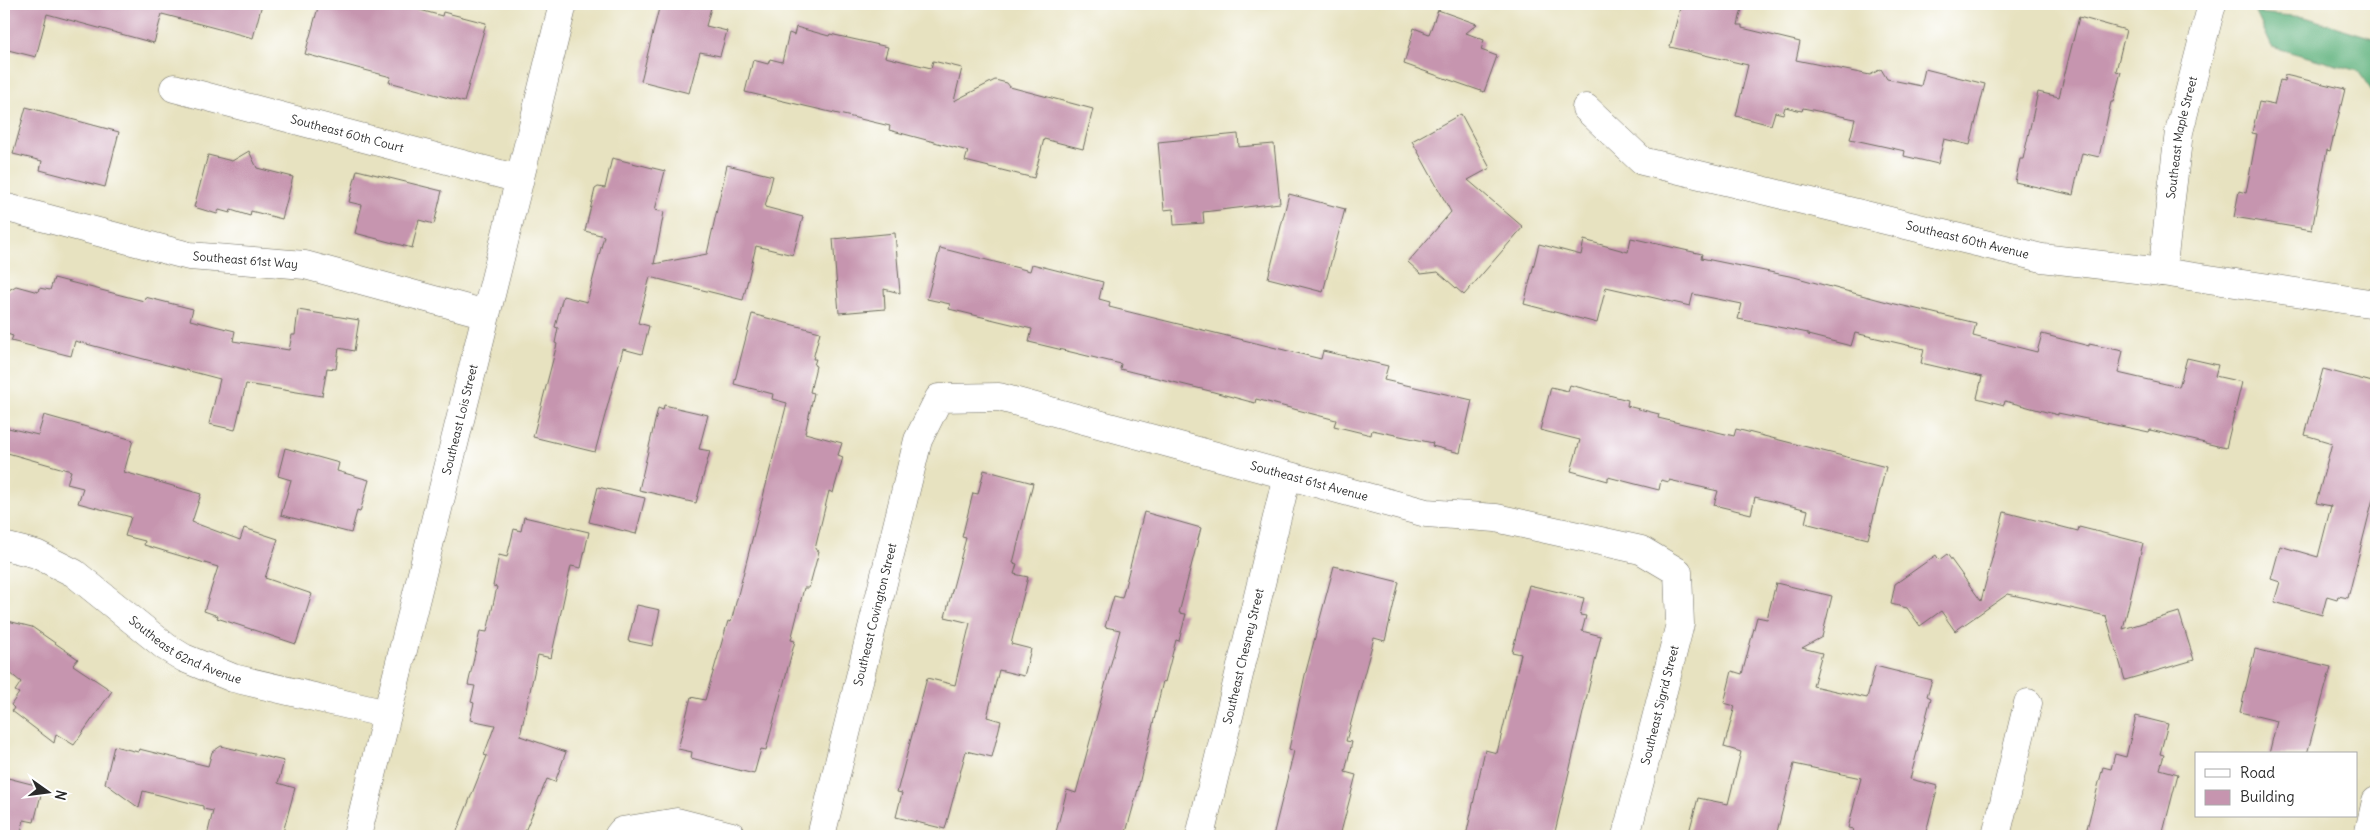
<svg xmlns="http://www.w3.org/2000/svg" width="2380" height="840" viewBox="0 0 2380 840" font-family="Delius,sans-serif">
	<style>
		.forest { fill: #60b27e; stroke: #466e54 }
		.building { fill: #c695af }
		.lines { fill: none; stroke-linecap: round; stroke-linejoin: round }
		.minor-casing { stroke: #6d6b5f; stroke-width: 29 }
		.minor { stroke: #fff; stroke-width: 28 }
		.labels { text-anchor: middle; stroke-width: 4; stroke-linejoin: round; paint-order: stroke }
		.street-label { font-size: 12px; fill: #2b2b2b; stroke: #fff }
	</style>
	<rect width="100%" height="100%" fill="#fff"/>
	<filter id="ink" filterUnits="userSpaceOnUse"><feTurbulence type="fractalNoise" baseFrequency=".02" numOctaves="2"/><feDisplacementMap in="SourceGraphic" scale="10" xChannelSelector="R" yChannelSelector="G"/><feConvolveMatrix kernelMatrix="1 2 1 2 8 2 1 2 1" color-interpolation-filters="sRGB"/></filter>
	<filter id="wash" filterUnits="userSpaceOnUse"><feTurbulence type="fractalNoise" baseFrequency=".0096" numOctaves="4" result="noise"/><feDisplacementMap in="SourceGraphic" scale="20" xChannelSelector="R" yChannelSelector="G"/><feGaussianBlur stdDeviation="1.12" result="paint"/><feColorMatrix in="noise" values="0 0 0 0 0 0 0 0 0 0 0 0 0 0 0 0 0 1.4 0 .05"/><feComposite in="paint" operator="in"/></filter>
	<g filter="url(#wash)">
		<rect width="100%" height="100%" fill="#e7e2c0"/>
		<path class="forest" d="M2256,13L2305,17L2376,39V97L2358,71L2272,47Z"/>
		<g id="blocks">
			<path class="building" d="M4,4H262L253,38L162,14L154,43L47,14L36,57L4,49Z
				M319,4H398L442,16L443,12L486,23L464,102L389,82L391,77L305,54Z
				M660,4H712L706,26L727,31L720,56L700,52L689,93L641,81Z
				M1681,4H1743L1738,25H1742V28L1800,42L1796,60L1870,75L1881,69L1887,79L1921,86L1925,69L1985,84L1970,145L1944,139L1938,164L1904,156L1905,151L1850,139L1855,119L1803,108L1802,111L1785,107L1783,114L1775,112L1771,125L1736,116L1748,65L1670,47Z
				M1438,10L1477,24L1466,33L1484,40L1481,50L1497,56L1484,92L1404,64L1414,28L1429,34Z
				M2079,17L2126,30L2116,71L2121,72L2113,102H2111L2099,157L2082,153L2073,195L2015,182L2020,159H2023L2038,92L2059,97Z
				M796,27L829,36L830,34L888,47L885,57L931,68L933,61L962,68L954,101L995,80L1007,83L1010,87L1093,109L1083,149L1044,139L1034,178L965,161L968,151L889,130L890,126L745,92L753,60L768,64L770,59L782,62L789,33L794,35Z
				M2285,75L2345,89L2330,151L2327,150L2312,230L2234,217L2239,191L2246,193L2257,134L2252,133L2259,102L2274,105L2280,80L2284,81Z
				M26,107L119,132L105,187L40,170L42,161L13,154Z
				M1461,114L1490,168L1468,180L1523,227L1464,295L1438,272L1421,274L1408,262L1451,212L1412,141Z
				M1238,134L1239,147L1274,144L1280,203L1203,212L1204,223L1174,225L1173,209L1164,210L1158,142Z
				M249,151L257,168L293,177L282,219L251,211L250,216L231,210L230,213L219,210L217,214L194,207L208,155L232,161Z
				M612,158L665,171L655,210L664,212L654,264L707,254L727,165L773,176L765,207L803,217L793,255L756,246L743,300L650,277L638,323L649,326L642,354L623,349L595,452L533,437L557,344L555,343L558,328L555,327L563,296L587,302L604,236L585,231L595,189L598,187L605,188Z
				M357,170L442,191L434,224L419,220L412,248L355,233L362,205L349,202Z
				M1289,194L1345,209L1323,292L1268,278Z
				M895,233L900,293L884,289L885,309L839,313L833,239Z
				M1631,238L1702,254L1701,258L1794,277L1891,303L1976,323L1973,336L2037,352L2042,334L2089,346V344L2123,351L2118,373L2179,387L2187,358L2218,365L2215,376L2242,382L2226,448L2150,430L2149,432L2058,413V415L2005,401L2004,405L1977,398L1982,377L1921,363L1924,349L1855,333L1851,346L1808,335V333L1738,319L1742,304L1693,294L1690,306L1606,287L1597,323L1524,304L1539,244L1581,255L1584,240L1628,252Z
				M940,248L1030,271L1032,264L1103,282L1099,299L1110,302L1109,307L1321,359L1323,351L1388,366L1384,380L1472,400L1460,453L1432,446L1433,443L1372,430L1371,435L1334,426L1336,420L1309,413L1256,399L1255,403L1210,391L1120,369L1121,364L1029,342L1032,329L949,309L950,304L927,299Z
				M54,278L144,301L145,297L193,309L190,320L235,331L233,341L289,350L292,335H295L298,310L359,320L354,351L339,348L336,369L327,368L322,396L246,384L235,430L209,424L220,379L75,341L71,356L11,341L13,336L4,333V305L7,291L16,286L38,292L39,288L50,290Z
				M752,314L820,332L813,359H816L814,365L816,366L810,392L814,393L805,433L842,443L838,455L843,457L833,493L829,491L815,549L819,551L809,588H804L791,640L795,641L766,750L761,749L754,774L691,758L692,752L678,749L691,697L705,700L728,621L731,622L787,403L772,399L773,394L734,384Z
				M2323,369L2376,383V487L2348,598L2338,596L2337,599L2327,596L2322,615L2274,602L2280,582L2271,579L2280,546L2318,557L2331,506L2316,503L2332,443L2305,435Z
				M1570,385L1628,400L1627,406L1659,414L1658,418L1734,436L1736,429L1886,467L1868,539L1805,523L1808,510L1755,497L1751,514L1714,505L1718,491L1669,480V482L1661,480L1659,490L1608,477V481L1571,471L1580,440L1540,430L1551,387L1568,391Z
				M664,405L708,415L699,449L710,451L696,503L639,490L658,408L663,410Z
				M44,415L133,440L124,472L201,494L192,522L240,540L244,528L278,539L265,578L312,594L296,644L217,618L218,616L204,611L218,567L144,545L145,541L125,536L131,517L78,503L83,488L67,484L71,471L4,452V427L38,435Z
				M285,448L339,463L337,471L369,480L360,512L357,511L351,533L281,515L291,480L278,476Z
				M984,470L1033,483L1013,563L1017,564L1014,574L1028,577L1011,644L1031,649L1024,676L999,670L987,717L1001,721L992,757L966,751L945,829L896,817L902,793L897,792L927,678L955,685L970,623L945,617L966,538L962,537L973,493L978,494Z
				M598,487L645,498L636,534L589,522Z
				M1144,512L1201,528L1179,613L1186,614L1179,641L1176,640L1165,682L1163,681L1137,793L1125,836H1055L1067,790L1076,793L1120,630L1105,627L1114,596L1122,598Z
				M2004,512L2078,531L2079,527L2143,543L2123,629L2179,612L2194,660L2125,680L2106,616L2008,594L1955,631L1941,611L1920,626L1907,608L1891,604L1895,584L1936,555L1939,560L1947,554L1981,601Z
				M524,517L589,532L581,568L571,566L551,658L538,655L520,736L566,752L555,782L547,779L523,836H455L487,756L484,755L495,725L470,720L474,703L471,702L475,686L468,685L480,631L487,632L497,587L493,586L499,555L507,557L514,529L521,531Z
				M1334,566L1399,582L1385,641L1374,638L1346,741L1352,742L1345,772L1356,775L1340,836H1273L1294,751L1289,749L1305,675Z
				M1776,583L1832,596L1822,637L1802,648L1822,653L1813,686L1867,698L1875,666L1932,680L1927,696L1931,698L1910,779L1938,786L1925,836H1851L1853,829L1848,828L1861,778L1794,764L1776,836H1688L1698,798L1728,804L1741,752L1724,747L1735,706L1724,703L1732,671L1742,674L1757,617L1767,619Z
				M1529,585L1584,598L1580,615L1586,616L1582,631L1601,636L1554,836H1466L1485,750L1497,753L1521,654L1512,652Z
				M637,605L660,610L652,646L628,641Z
				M4,620L32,627L78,659L73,665L112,691L74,745L56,734L54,743L12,711L14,708L11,705L19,693L15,691L21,682L4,668Z
				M2255,649L2331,667L2307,754H2269L2277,721L2240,712Z
				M2136,716L2168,724L2160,754L2164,755L2160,769L2178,774L2162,836H2085L2103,767L2111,769L2115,754L2126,757Z
				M114,746L138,752L139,749L208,766L212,752L221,746L284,761L278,783L295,788L282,836H207L213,811L203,809V806L143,791L139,808L105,783Z
				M4,777L43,787L34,822L24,820L20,836H4Z"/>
		</g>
	</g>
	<g filter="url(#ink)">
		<use href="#blocks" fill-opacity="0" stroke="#6d6b5f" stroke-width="1"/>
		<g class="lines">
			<defs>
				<g id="minor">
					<path id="s1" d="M174,88L519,179"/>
					<path id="s2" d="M1586,108L1642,161L2042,258L2162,272L2376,304"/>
					<path id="s3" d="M4,207L189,256L305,265L486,314"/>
					<path id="s4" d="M2162,272L2179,132L2212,4"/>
					<path id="s5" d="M4,546L36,554L74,573L166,647L184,658L233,678L387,714"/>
					<path id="s6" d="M357,836L563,4"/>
					<path d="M618,836L622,831L677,822L732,836"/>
					<path id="s7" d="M821,836L918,440L939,398L999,397L1426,513L1496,518L1641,550L1678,572L1680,624L1626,836"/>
					<path id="s8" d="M1200,836L1287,476"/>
					<path d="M1996,836L2028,703"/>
					<path d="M2368,836L2376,801"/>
				</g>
			</defs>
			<use href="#minor" class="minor-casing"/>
			<use href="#minor" class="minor"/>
		</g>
	</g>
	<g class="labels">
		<g class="street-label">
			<text dy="4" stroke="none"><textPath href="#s1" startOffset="179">Southeast 60th Court</textPath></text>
			<text dy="4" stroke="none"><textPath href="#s4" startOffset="136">Southeast Maple Street</textPath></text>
			<text dy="4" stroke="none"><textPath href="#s2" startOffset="412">Southeast 60th Avenue</textPath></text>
			<text dy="4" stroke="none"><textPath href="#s3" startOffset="248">Southeast 61st Way</textPath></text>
			<text dy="4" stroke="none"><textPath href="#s6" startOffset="429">Southeast Lois Street</textPath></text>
			<text dy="4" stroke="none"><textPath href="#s7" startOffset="836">Southeast 61st Avenue</textPath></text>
			<text dy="4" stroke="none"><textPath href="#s7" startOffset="228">Southeast Covington Street</textPath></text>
			<text dy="4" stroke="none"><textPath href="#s5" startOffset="212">Southeast 62nd Avenue</textPath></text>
			<text dy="4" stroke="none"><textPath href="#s8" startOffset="185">Southeast Chesney Street</textPath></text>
			<text transform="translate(1660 705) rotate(-76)" y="4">Southeast Sigrid Street</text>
		</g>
	</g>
	<rect width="2380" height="840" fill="none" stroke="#fff" stroke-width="20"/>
	<rect x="2195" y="752" width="162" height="65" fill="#ffffff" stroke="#aaaaaa"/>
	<rect x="2205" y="769" width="25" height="8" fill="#ffffff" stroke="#aaaaaa"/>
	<text x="2240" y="778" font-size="15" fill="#2b2b2b">Road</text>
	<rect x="2205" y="790" width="25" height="15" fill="#c695af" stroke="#aaaaaa"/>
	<text x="2240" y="802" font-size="15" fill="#2b2b2b">Building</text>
	<g transform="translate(48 792) rotate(104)" stroke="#ffffff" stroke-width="4" paint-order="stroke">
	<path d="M0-4L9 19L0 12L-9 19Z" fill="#2b2b2b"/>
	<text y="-8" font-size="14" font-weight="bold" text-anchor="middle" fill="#2b2b2b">N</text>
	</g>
</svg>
